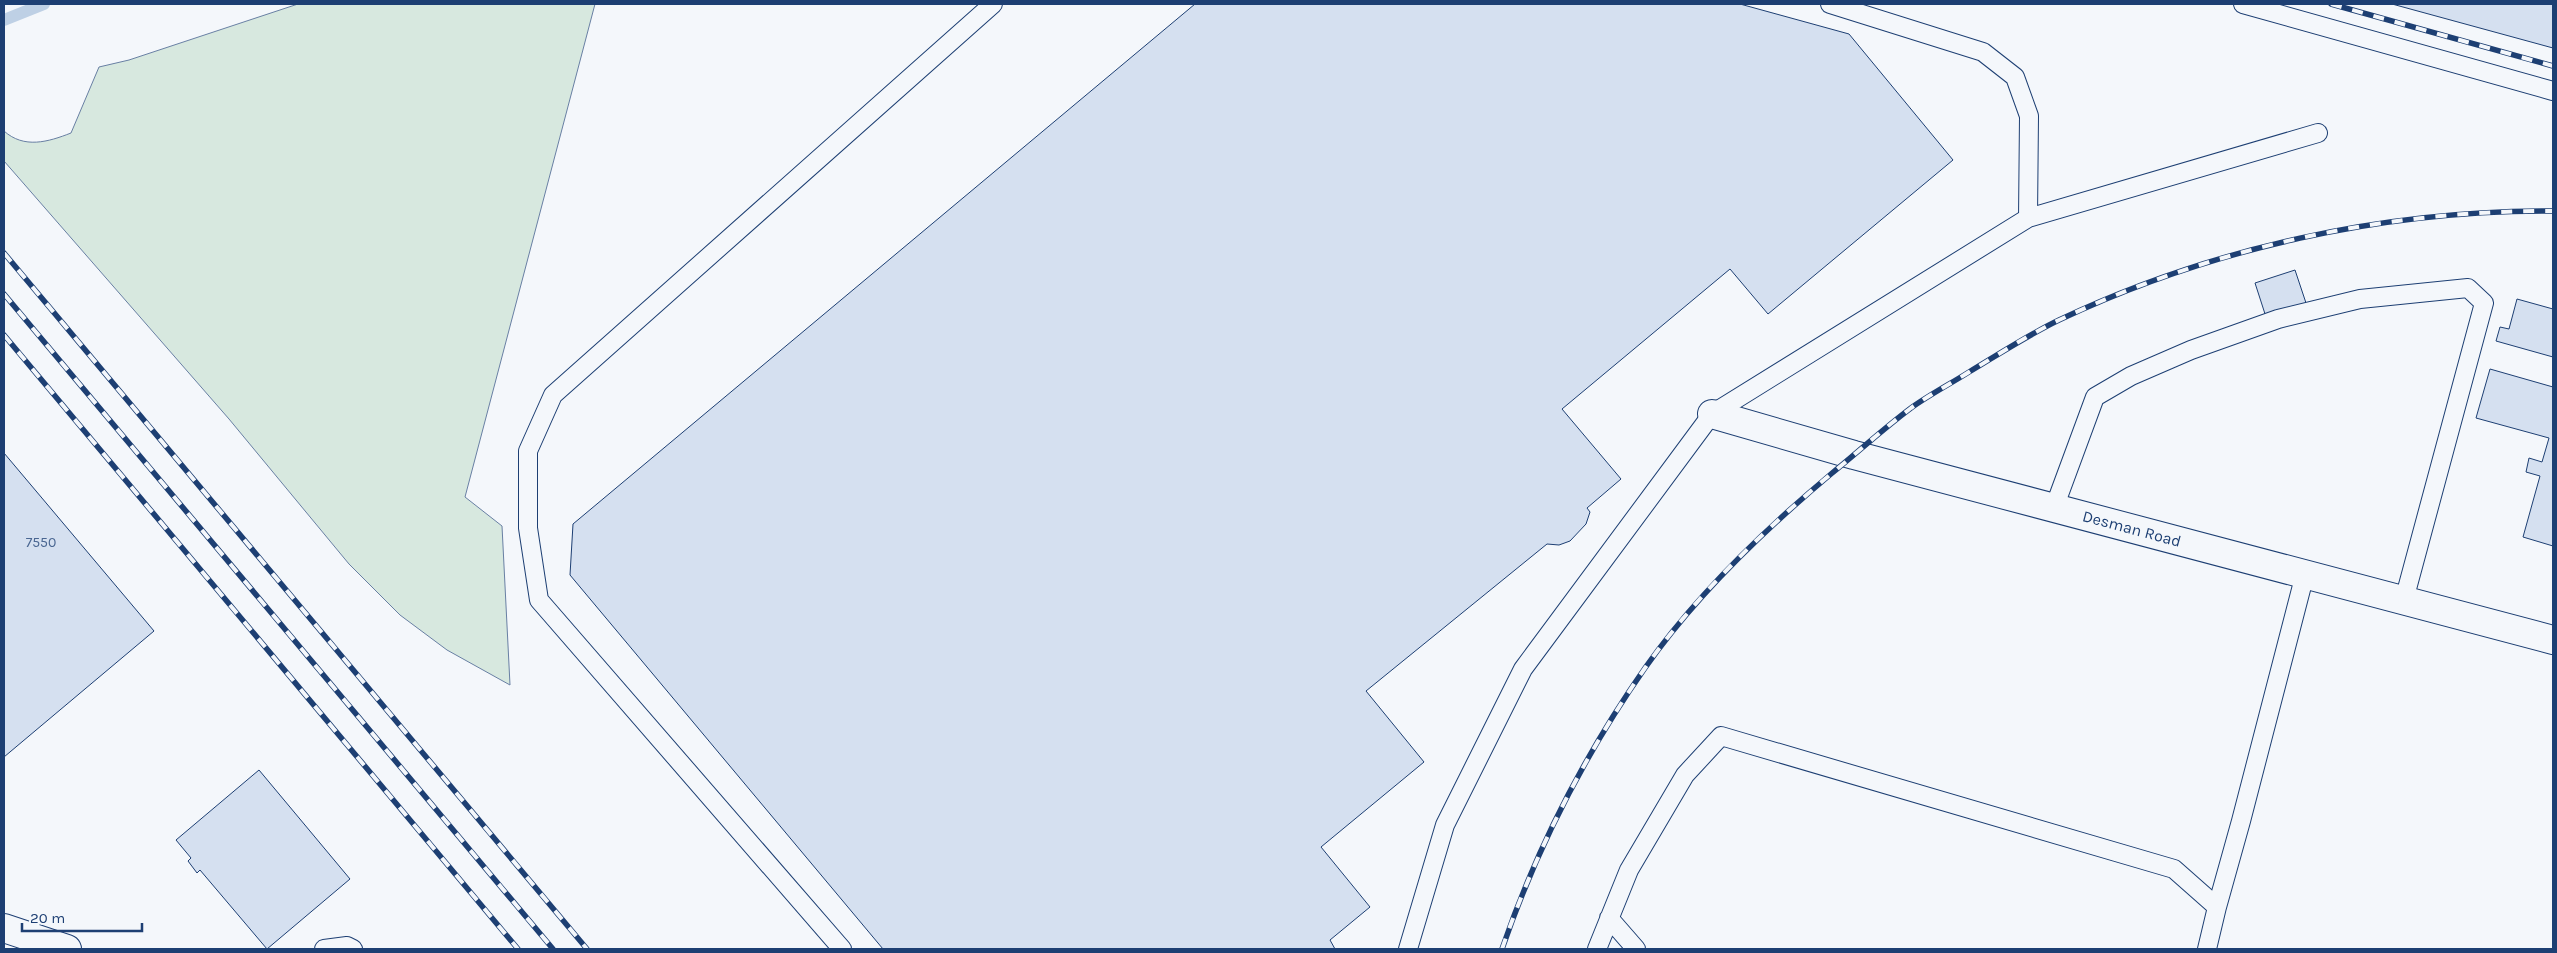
<svg xmlns="http://www.w3.org/2000/svg" width="2557" height="953" viewBox="0 0 2557 953" font-family="Karla,sans-serif">
	<style>
		.green { fill: #d7e8df; stroke: #687fa3 }
		.lines { fill: none; stroke-linecap: round; stroke-linejoin: round }
		.stream { stroke: #bed0e5; stroke-width: 12 }
		.building { fill: #d5e0f0; stroke: #1d3f73 }
		.lane-casing { stroke: #1d3f73; stroke-width: 20 }
		.street-casing { stroke: #1d3f73; stroke-width: 30 }
		.secondary-casing { stroke: #1d3f73; stroke-width: 30 }
		.lane { stroke: #f4f7fb; stroke-width: 18 }
		.street { stroke: #f4f7fb; stroke-width: 28 }
		.secondary { stroke: #f4f7fb; stroke-width: 28 }
		.rail-casing { stroke: #1d3f73; stroke-width: 5.5 }
		.rail { stroke: #f4f7fb; stroke-width: 4; stroke-dasharray: 11; stroke-linecap: butt }
		.labels { text-anchor: middle; stroke-width: 4; stroke-linejoin: round; paint-order: stroke }
		.number-label { font-size: 14px; fill: #4b6792 }
		.street-label { font-size: 16px; fill: #1d3f73; stroke: #f4f7fb }
	</style>
	<rect width="100%" height="100%" fill="#f4f7fb"/>
	<path class="green" d="M298,4H595L465,497L502,526L510,685L447,650L400,615L349,564L229,419L4,161V131C24,149 48,142 71,133L99,67L129,60Z"/>
	<g class="lines">
		<path class="stream" d="M4,20L44,4"/>
	</g>
	<path class="building" d="M1195,4H1740L1849,34L1953,160L1768,314L1730,269L1562,409L1621,479L1587,508L1590,512L1586,524L1570,541L1559,545L1547,544L1366,691L1424,762L1321,847L1370,907L1330,940L1335,949H883L570,575L573,524Z
		M2392,4H2553V48Z
		M2295,270L2306,303L2266,317L2255,283Z
		M2517,299L2553,309V357L2496,341L2500,327L2509,329Z
		M2490,369L2553,387V546L2523,537L2540,476L2526,472L2529,458L2542,462L2549,438L2476,418Z
		M4,453L154,631L4,757Z
		M259,770L350,879L267,949L200,870L197,873L188,861L191,858L176,840Z"/>
	<g class="lines">
		<defs>
			<path id="lane" d="M1830,4L1983,52L2015,77L2029,116L2028,218L2318,133
				M2243,4L2553,91
				M2054,508L2095,397L2131,376L2191,350L2278,319L2360,299L2468,288L2484,303L2404,600
				M2217,907L2241,821L2305,574
				M1609,918L1636,949
				M324,949L347,946L353,949
				M842,949L539,600L528,528V451L553,395L993,4
				M1408,949L1445,825L1523,669L1712,414L2028,218
				M1597,949L1629,870L1685,775L1721,736L2174,869L2217,907L2207,949"/>
			<path id="street" d="M1712,414L1854,455L2553,640"/>
			<path id="secondary" d="M4,928L67,949"/>
		</defs>
		<use href="#lane" class="lane-casing"/>
		<use href="#street" class="street-casing"/>
		<use href="#secondary" class="secondary-casing"/>
		<use href="#lane" class="lane"/>
		<use href="#street" class="street"/>
		<use href="#secondary" class="secondary"/>
		<defs>
			<path id="rail" d="M2331,4L2553,66
				M4,253L587,949
				M4,294L553,949
				M4,335L518,949
				M1502,949C1536,850 1585,754 1645,668C1696,595 1763,531 1831,474C1858,452 1883,429 1911,408C1929,395 1950,384 1969,372C1999,354 2028,335 2059,320C2211,248 2385,210 2553,211"/>
		</defs>
		<use href="#rail" class="rail-casing"/>
		<use href="#rail" class="rail"/>
	</g>
	<g class="labels">
		<g class="number-label">
			<text x="41" y="547">7550</text>
		</g>
		<g class="street-label">
			<text transform="translate(2132 528) rotate(15)" y="6">Desman Road</text>
		</g>
	</g>
	<rect width="2557" height="953" fill="none" stroke="#1d3f73" stroke-width="10"/>
	<path d="M22 923v8h120v-8" fill="none" stroke="#1d3f73" stroke-width="2.5"/>
	<text x="30" y="923" font-size="15" fill="#1d3f73" stroke="#f4f7fb" stroke-width="4" paint-order="stroke">20 m</text>
</svg>
